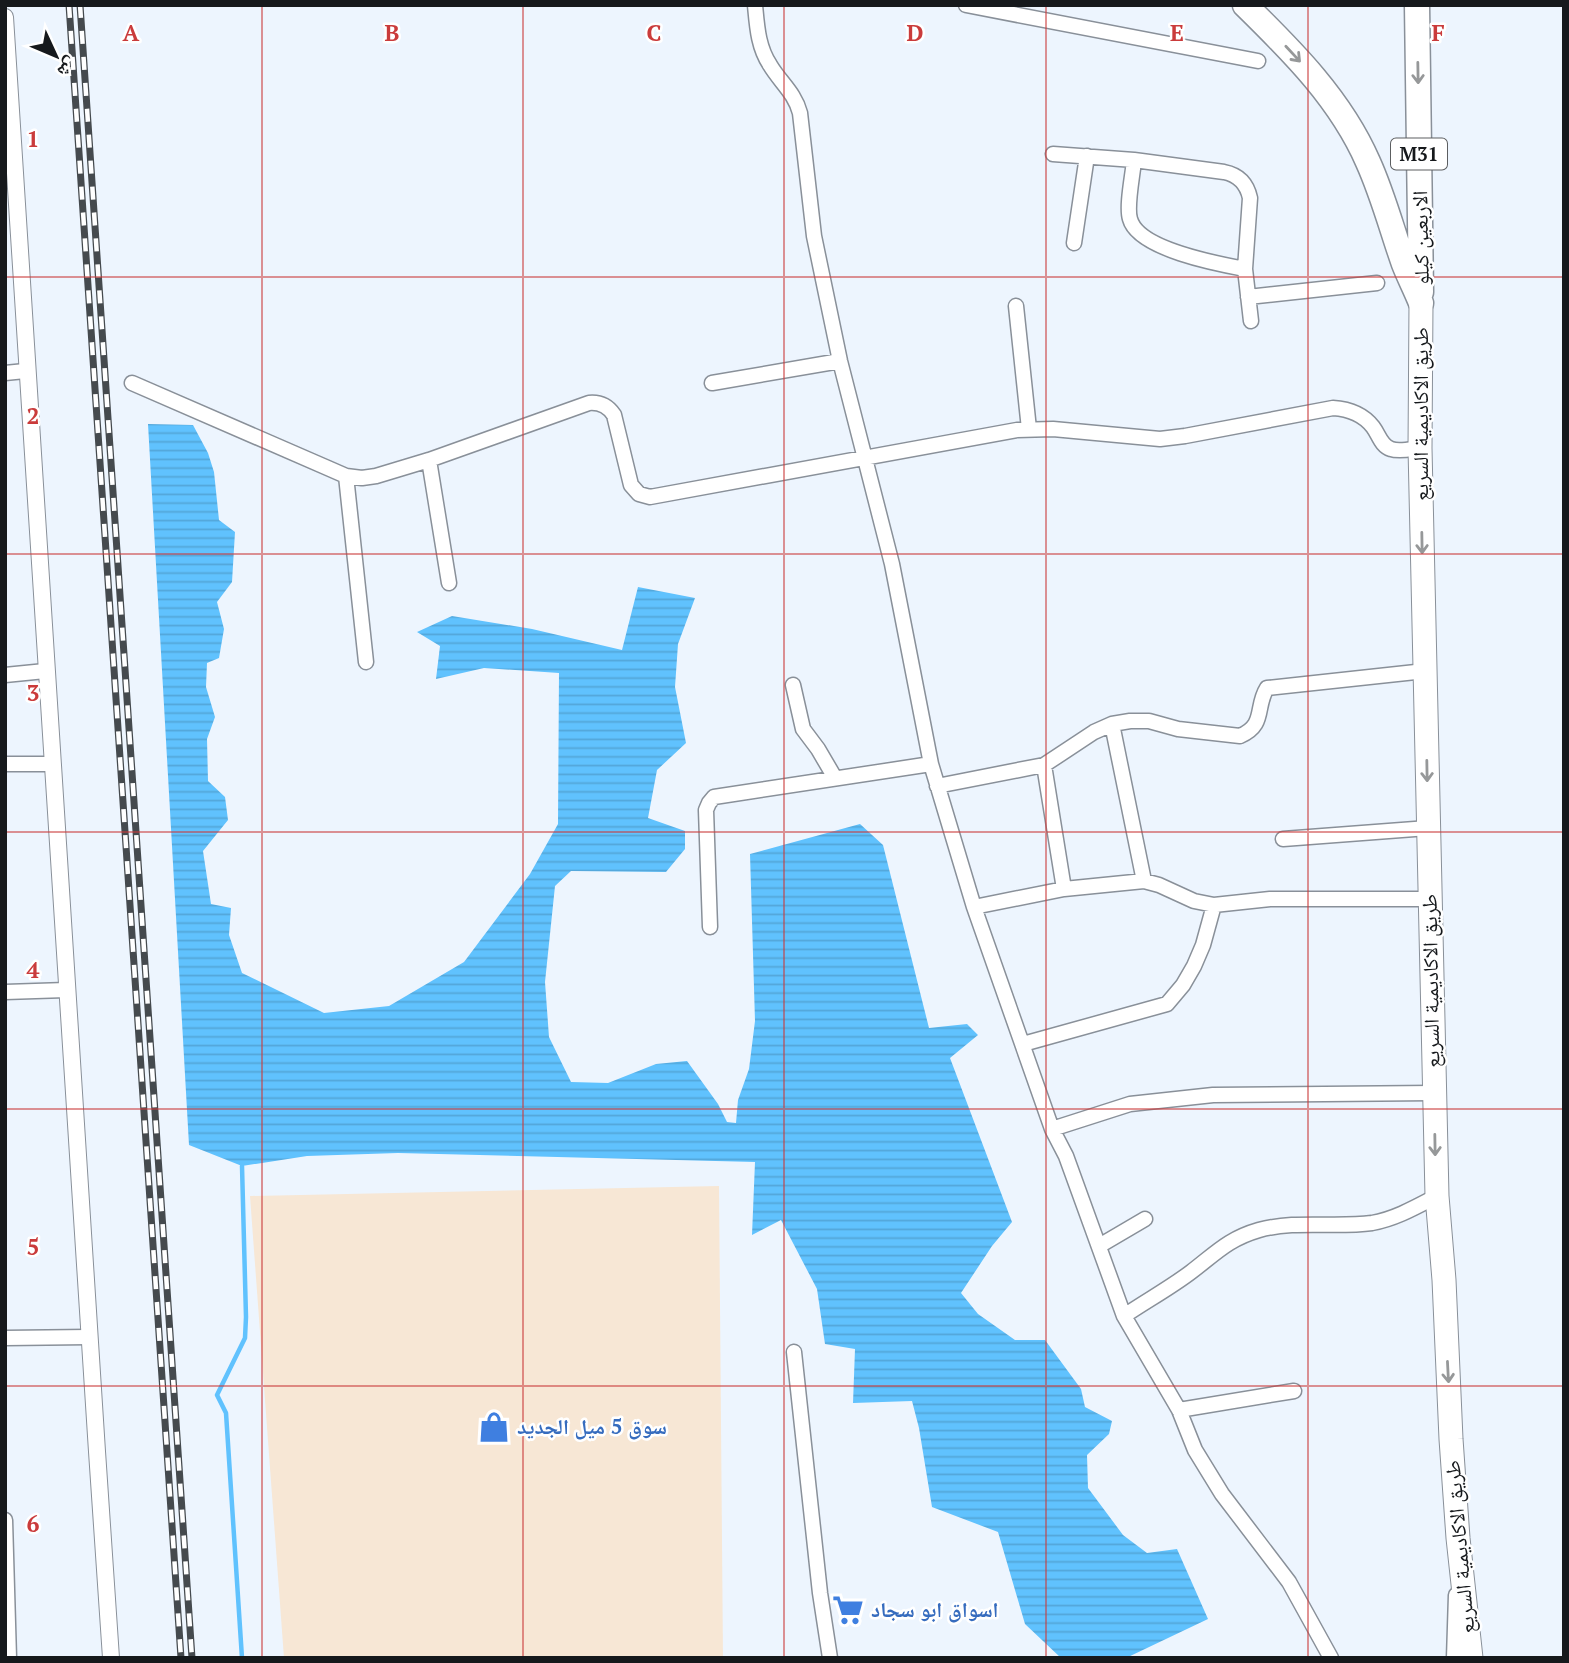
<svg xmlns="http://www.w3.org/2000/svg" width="1569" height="1663" viewBox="0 0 1569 1663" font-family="'PT Serif','Noto Naskh Arabic',serif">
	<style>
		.commercial { fill: #f7e7d5 }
		.water { fill: url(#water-rules) }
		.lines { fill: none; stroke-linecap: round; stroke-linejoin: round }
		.stream { stroke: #60c2fe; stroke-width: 4.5 }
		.minor-casing { stroke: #899099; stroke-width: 17 }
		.tertiary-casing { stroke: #899099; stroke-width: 18 }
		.trunk-casing { stroke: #899099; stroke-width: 25 }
		.motorway-casing { stroke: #899099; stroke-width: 27 }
		.minor { stroke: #fff; stroke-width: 14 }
		.tertiary { stroke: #fff; stroke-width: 16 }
		.trunk { stroke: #fff; stroke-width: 23 }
		.motorway { stroke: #fff; stroke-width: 24 }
		.rail-casing { stroke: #454a4e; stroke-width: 7 }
		.rail { stroke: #fff; stroke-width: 4.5; stroke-dasharray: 13; stroke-linecap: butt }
		.oneway { stroke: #969899 }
		.grid { fill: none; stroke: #ca3b3b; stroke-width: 2; stroke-opacity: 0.55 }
		.labels { text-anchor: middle; stroke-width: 5; stroke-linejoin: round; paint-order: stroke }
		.shield { fill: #fff; stroke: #5c5e60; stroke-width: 2 }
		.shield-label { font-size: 19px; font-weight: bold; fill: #16191c }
		.street-label { font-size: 21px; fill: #16191c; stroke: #fff }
		.shop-label { font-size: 21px; font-weight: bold; fill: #366cbe; stroke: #fff; text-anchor: start }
		.grid-label { font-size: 23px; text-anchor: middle; font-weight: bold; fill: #ca3b3b; stroke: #fff; stroke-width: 5; stroke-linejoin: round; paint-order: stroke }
	</style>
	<defs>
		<pattern id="water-rules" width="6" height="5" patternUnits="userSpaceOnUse" patternTransform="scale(1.75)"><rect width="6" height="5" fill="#60c2fe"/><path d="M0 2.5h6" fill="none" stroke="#53a6d9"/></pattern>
	</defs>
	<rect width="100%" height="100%" fill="#edf5fe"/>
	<path class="commercial" d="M719,1186L723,1658H284L250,1196Z"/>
	<path class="water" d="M148,424L193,425L208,453L214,472L219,520L235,532L232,582L217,602L224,629L219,658L207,663L206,687L215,717L207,739L208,781L225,797L228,820L203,851L211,904L231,908L229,935L242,973L324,1013L389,1006L464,962L530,874L558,824L559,673L484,668L436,679L440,646L417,632L452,616L532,629L622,650L638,587L695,598L678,644L675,687L686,743L657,770L648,818L685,831V849L666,872L571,871L555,886L545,982L549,1037L571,1082L608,1083L656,1064L687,1061L718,1104L727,1122L736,1123L738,1100L749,1069L755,1021L750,854L860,824L883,845L929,1028L967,1024L978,1035L950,1058L1012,1222L992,1246L961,1293L978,1314L1015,1340H1045L1081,1389L1085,1407L1112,1421L1109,1434L1087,1455L1088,1488L1123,1535L1147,1553L1177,1549L1208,1619L1126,1658H1061L1025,1624L998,1532L932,1507L919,1428L912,1401L853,1403L855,1349L825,1344L817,1289L781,1220L752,1235L755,1162L398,1153L307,1156L242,1166L189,1145Z"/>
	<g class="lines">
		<path class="stream" d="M242,1658L226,1413L217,1395L245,1338L246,1317L242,1166"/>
		<defs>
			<path id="minor" d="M755,5C757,26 758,47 770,65C780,82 795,93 800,113L814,236L840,361L892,564L931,764L974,907L1052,1129L1066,1156L1124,1316L1179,1410L1195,1450L1222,1494L1289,1582L1331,1658
				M966,5L1258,61
				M1053,154L1134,160L1224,172C1239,175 1247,184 1250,198L1245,269L1251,321
				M1134,160C1133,174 1126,206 1130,219C1138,249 1218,264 1245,269
				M1074,243L1087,156
				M1248,297L1377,283
				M1016,306L1029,429
				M5,373L25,371
				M132,383L330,469L346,476L362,478L376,476L429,460L589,403C600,402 608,406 614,415L631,485L639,494L650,497L1017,430L1053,429L1160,439L1185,436L1333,408C1349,409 1363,414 1373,427C1379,435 1381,446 1391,449C1399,452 1411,449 1420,448
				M712,383L840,361
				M429,460L449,583
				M346,476L366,662
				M5,675L45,671
				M793,685L803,729L818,749L835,778
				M1112,724L1144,881
				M5,764H51
				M1044,765L1064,889
				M937,786L1044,765L1094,732L1112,724L1130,721H1149L1178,729L1240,736C1266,725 1255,707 1267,688L1425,671
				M1283,839L1428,828
				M974,907L1064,889L1144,881L1159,885L1194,901L1214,905L1270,899H1429
				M710,927L706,810L709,803L714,797L931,764
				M5,992L66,990
				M1023,1044L1167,1004L1183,985L1194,966L1203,945L1214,905
				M1052,1129L1130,1104L1213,1095L1434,1093
				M1099,1246L1145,1219
				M1124,1316C1146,1301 1170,1288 1191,1272C1216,1253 1228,1239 1259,1230C1296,1220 1335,1228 1372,1223C1395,1219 1416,1207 1437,1196
				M5,1338L89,1337
				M794,1352L820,1593L830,1658
				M1179,1410L1294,1391
				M5,1520L9,1658
				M1454,1658L1456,1595"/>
			<path id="tertiary" d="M5,17C36,564 74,1111 111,1658"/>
			<path id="trunk" d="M1421,303L1420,448L1437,1196L1444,1280L1451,1439L1458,1538L1471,1658"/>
			<path id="motorway" d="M1245,5C1293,52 1341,100 1368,162C1383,195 1392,230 1404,264C1409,277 1416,290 1421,303
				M1417,5L1421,292"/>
		</defs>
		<use href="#minor" class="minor-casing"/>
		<use href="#tertiary" class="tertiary-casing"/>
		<use href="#trunk" class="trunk-casing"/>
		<use href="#motorway" class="motorway-casing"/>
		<use href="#minor" class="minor"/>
		<use href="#tertiary" class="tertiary"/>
		<use href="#trunk" class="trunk"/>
		<use href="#motorway" class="motorway"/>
		<defs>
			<path id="rail" d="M69,5L181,1658
				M80,5L192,1658"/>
		</defs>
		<use href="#rail" class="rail-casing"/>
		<use href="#rail" class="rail"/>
	</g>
	<defs><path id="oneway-shaft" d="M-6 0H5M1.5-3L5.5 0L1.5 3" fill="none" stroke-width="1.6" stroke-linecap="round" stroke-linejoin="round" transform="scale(1.75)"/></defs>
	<g class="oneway">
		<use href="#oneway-shaft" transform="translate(1293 54) rotate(47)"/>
		<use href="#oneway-shaft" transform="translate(1418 73) rotate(89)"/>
		<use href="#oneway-shaft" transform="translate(1422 543) rotate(89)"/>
		<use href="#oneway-shaft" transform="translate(1427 771) rotate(89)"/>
		<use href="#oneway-shaft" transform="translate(1435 1145) rotate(89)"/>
		<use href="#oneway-shaft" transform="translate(1448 1372) rotate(87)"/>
	</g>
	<path class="grid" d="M262,5V1658M523,5V1658M784,5V1658M1046,5V1658M1308,5V1658M5,277H1564M5,554H1564M5,832H1564M5,1109H1564M5,1386H1564"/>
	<defs>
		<symbol id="shop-bare" viewBox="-9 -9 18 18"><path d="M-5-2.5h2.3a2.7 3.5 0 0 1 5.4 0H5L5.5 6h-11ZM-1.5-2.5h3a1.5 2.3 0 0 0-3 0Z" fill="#3f7fe0" stroke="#fff" stroke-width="2.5" paint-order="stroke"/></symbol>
		<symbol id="supermarket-bare" viewBox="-9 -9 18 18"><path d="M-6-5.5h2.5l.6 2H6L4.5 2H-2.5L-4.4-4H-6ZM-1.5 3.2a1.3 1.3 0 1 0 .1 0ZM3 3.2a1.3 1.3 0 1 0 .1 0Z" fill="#3f7fe0" stroke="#fff" stroke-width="2.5" paint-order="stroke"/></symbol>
	</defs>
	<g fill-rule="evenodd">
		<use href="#shop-bare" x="472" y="1405" width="44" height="44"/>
		<use href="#supermarket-bare" x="826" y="1588" width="44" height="44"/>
	</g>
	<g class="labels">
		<rect class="shield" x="1391" y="138.5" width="56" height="31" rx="5"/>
		<g class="shield-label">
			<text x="1419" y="161">M31</text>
		</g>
		<g class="street-label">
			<text transform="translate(1421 238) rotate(-91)" y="7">الاربعين كيلو</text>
			<text transform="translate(1421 414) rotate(-90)" y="7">طريق الاكاديمية السريع</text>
			<text transform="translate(1431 981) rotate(-91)" y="7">طريق الاكاديمية السريع</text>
			<text transform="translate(1460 1547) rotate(-95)" y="7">طريق الاكاديمية السريع</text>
		</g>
		<g class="shop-label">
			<text x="517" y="1434">سوق 5 ميل الجديد</text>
			<text x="871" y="1617">اسواق ابو سجاد</text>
		</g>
	</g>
	<g class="grid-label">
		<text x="131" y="41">A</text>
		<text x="392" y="41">B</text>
		<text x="654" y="41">C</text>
		<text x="915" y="41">D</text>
		<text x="1177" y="41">E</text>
		<text x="1438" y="41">F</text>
		<text x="33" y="147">1</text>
		<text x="33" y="424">2</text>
		<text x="33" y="701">3</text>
		<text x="33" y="978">4</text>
		<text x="33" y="1255">5</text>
		<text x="33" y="1532">6</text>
	</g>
	<rect width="1569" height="1663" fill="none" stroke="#16191c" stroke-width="14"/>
	<g transform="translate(56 56) rotate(134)" stroke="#ffffff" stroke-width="5" paint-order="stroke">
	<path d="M0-5L12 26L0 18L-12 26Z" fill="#16191c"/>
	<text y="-10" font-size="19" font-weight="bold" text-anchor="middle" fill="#16191c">ش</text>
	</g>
</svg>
